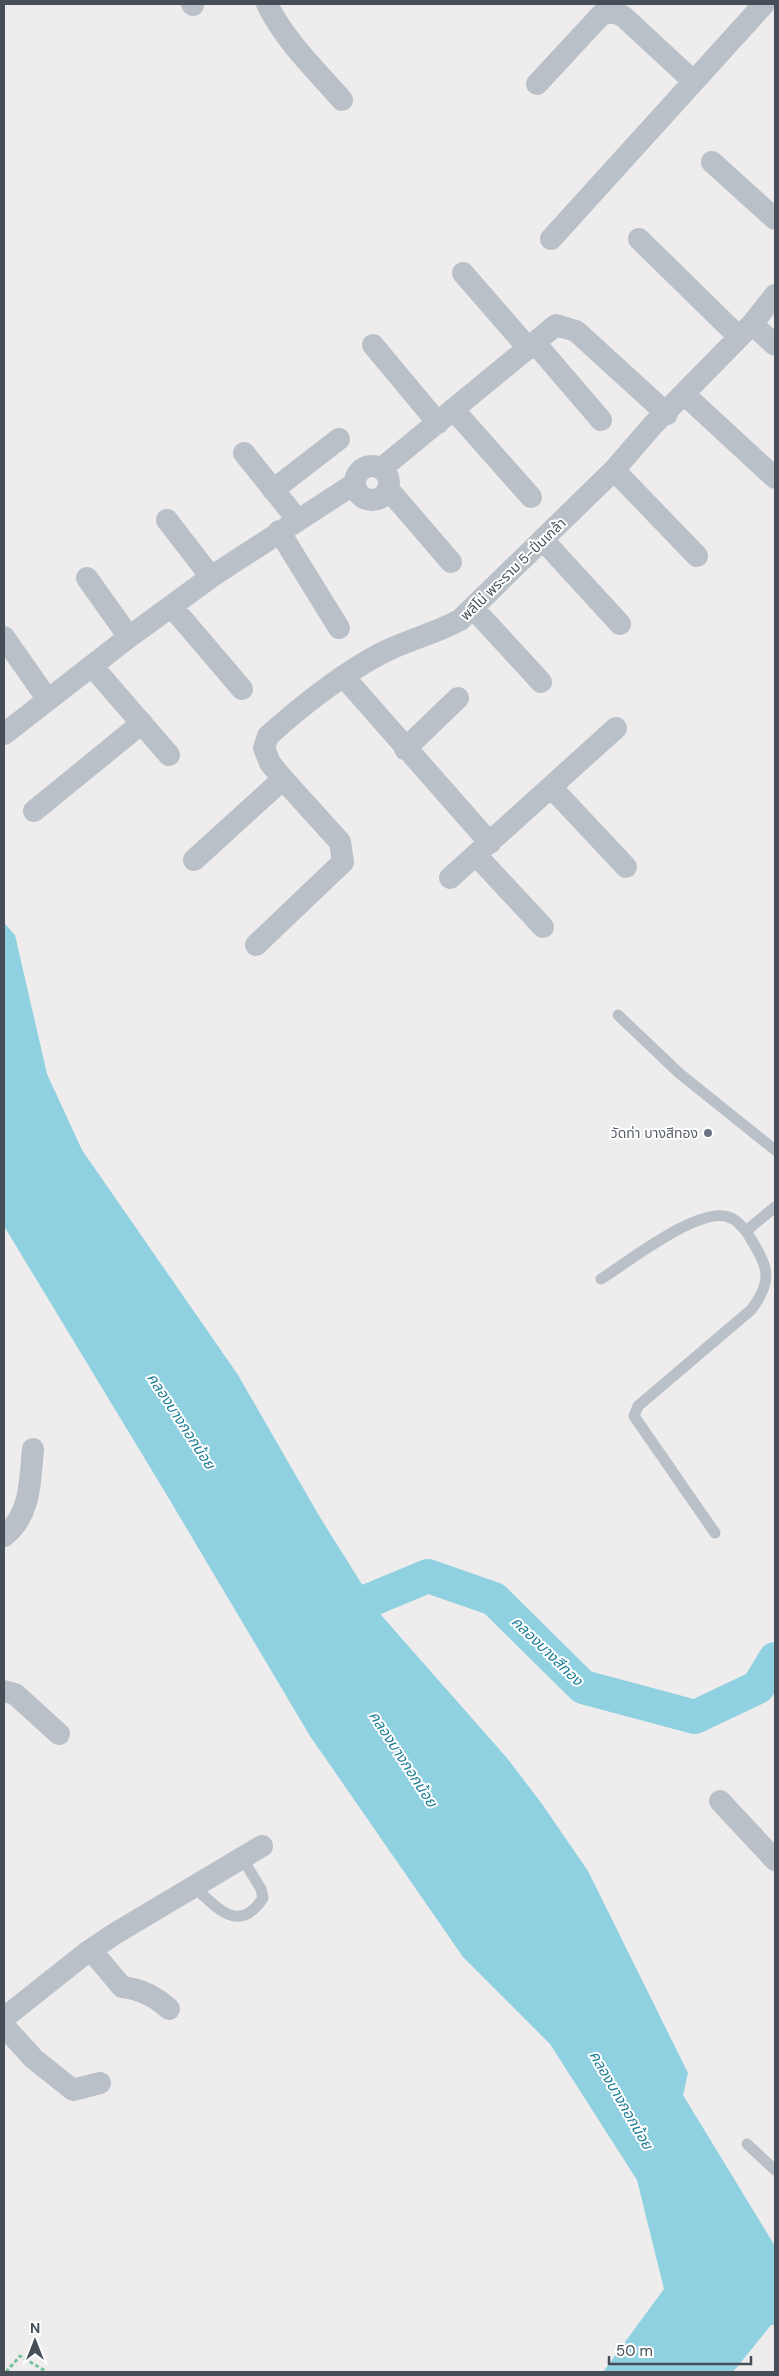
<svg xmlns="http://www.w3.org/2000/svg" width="779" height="2376" viewBox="0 0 779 2376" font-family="'DM Sans','Noto Sans Thai',sans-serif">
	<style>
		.water { fill: #8fd1e1 }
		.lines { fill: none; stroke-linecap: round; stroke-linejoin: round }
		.river { stroke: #8fd1e1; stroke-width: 34 }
		.path { stroke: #7ac39e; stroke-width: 3; stroke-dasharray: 4 2.5; stroke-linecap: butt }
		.service { stroke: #b9c0c7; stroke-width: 11 }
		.minor { stroke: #b9c0c7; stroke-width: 22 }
		.worship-dot { fill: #6b7280; stroke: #fff; stroke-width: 2 }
		.labels { text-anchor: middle; stroke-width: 4; stroke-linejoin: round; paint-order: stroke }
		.street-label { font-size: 14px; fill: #464f57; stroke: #fff }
		.worship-label { font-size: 14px; fill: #5b616d; stroke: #fff; text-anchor: end }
		.water-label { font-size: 15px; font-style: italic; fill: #1b7d96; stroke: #fff }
	</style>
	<rect width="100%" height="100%" fill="#eeecec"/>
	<path class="water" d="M4,923L15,935L47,1074L82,1150L238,1375L318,1514L381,1615L507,1758L542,1804L588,1871L688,2073L683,2095L775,2246V2325H771L733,2372H603L664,2289L637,2180L550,2044L463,1957L310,1736L165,1492L4,1226Z"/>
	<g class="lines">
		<path class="river" d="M329,1617L428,1576L494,1599L583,1687L695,1717L758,1687L775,1659"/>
		<path class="path" d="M6,2372L20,2356L47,2372"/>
		<path class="service" d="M618,1015L679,1073L775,1150
			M601,1279C627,1263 702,1203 731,1218C737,1220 742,1227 746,1231L775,1207
			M715,1533L634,1416L638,1406L751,1310C777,1276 765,1263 746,1231
			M193,1886C216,1906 238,1936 263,1898L261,1889L242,1858
			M747,2144L775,2170"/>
		<path class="minor" d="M192,4L193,5
			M267,4C285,41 315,69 342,100
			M537,84L601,15L613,11L624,17L693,81
			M712,162L775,219
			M551,239L764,4
			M639,239L739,337
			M463,273L529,349
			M752,324L775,345
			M535,343L601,420
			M373,345L438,423
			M684,394L775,478
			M453,409L531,497
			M244,453L297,519
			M355 483a17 17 0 1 1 34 0a17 17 0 1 1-34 0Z
			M382,468L556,325L576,331L667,414
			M614,470L697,556
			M388,489L451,562
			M273,490L339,439
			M167,520L211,577
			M279,531L339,628
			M543,540L620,624
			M87,578L129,637
			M172,607L242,689
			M473,608L541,682
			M4,637L48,700
			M92,666L169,755
			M344,677L490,843
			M4,734L129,637L211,577L354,484
			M405,749L458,698
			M551,787L626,867
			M34,811L142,723
			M476,855L543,927
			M194,860L283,779L270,763L264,748L268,736C300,707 347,670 386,651C411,639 436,633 460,620L614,470L652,426L752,324L775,295
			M450,878L616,728
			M256,945L343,862L340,842L283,779
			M4,1536C31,1515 30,1481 33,1449
			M4,1691L15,1694L59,1734
			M720,1801L775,1860
			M91,1950L122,1987C141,1989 155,1996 169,2009
			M4,2018L86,1953L116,1933L262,1846
			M4,2026L34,2059L73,2090L100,2083"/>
	</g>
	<circle class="worship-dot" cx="708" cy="1133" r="5"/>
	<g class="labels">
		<g class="street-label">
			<text transform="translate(513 569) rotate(-44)" y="5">พลีโน่ พระราม 5-ปิ่นเกล้า</text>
		</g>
		<g class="worship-label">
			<text x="698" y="1138">วัดท่า บางสีทอง</text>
		</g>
		<g class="water-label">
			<text transform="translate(181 1421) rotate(57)" y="5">คลองบางกอกน้อย</text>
			<text transform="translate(547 1651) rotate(44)" y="5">คลองบางสีทอง</text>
			<text transform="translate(403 1759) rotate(57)" y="5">คลองบางกอกน้อย</text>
			<text transform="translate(621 2100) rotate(60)" y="5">คลองบางกอกน้อย</text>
		</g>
	</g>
	<rect width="779" height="2376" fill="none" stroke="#464f57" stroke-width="10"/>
	<g transform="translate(35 2341)" stroke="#ffffff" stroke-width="4" paint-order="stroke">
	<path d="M0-4L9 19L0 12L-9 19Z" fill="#464f57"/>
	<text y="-8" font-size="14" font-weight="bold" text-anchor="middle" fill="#464f57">N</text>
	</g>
	<path d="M609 2356v8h142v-8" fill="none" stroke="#464f57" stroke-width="2.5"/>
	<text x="616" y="2356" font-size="15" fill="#464f57" stroke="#ffffff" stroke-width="4" paint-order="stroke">50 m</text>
</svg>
